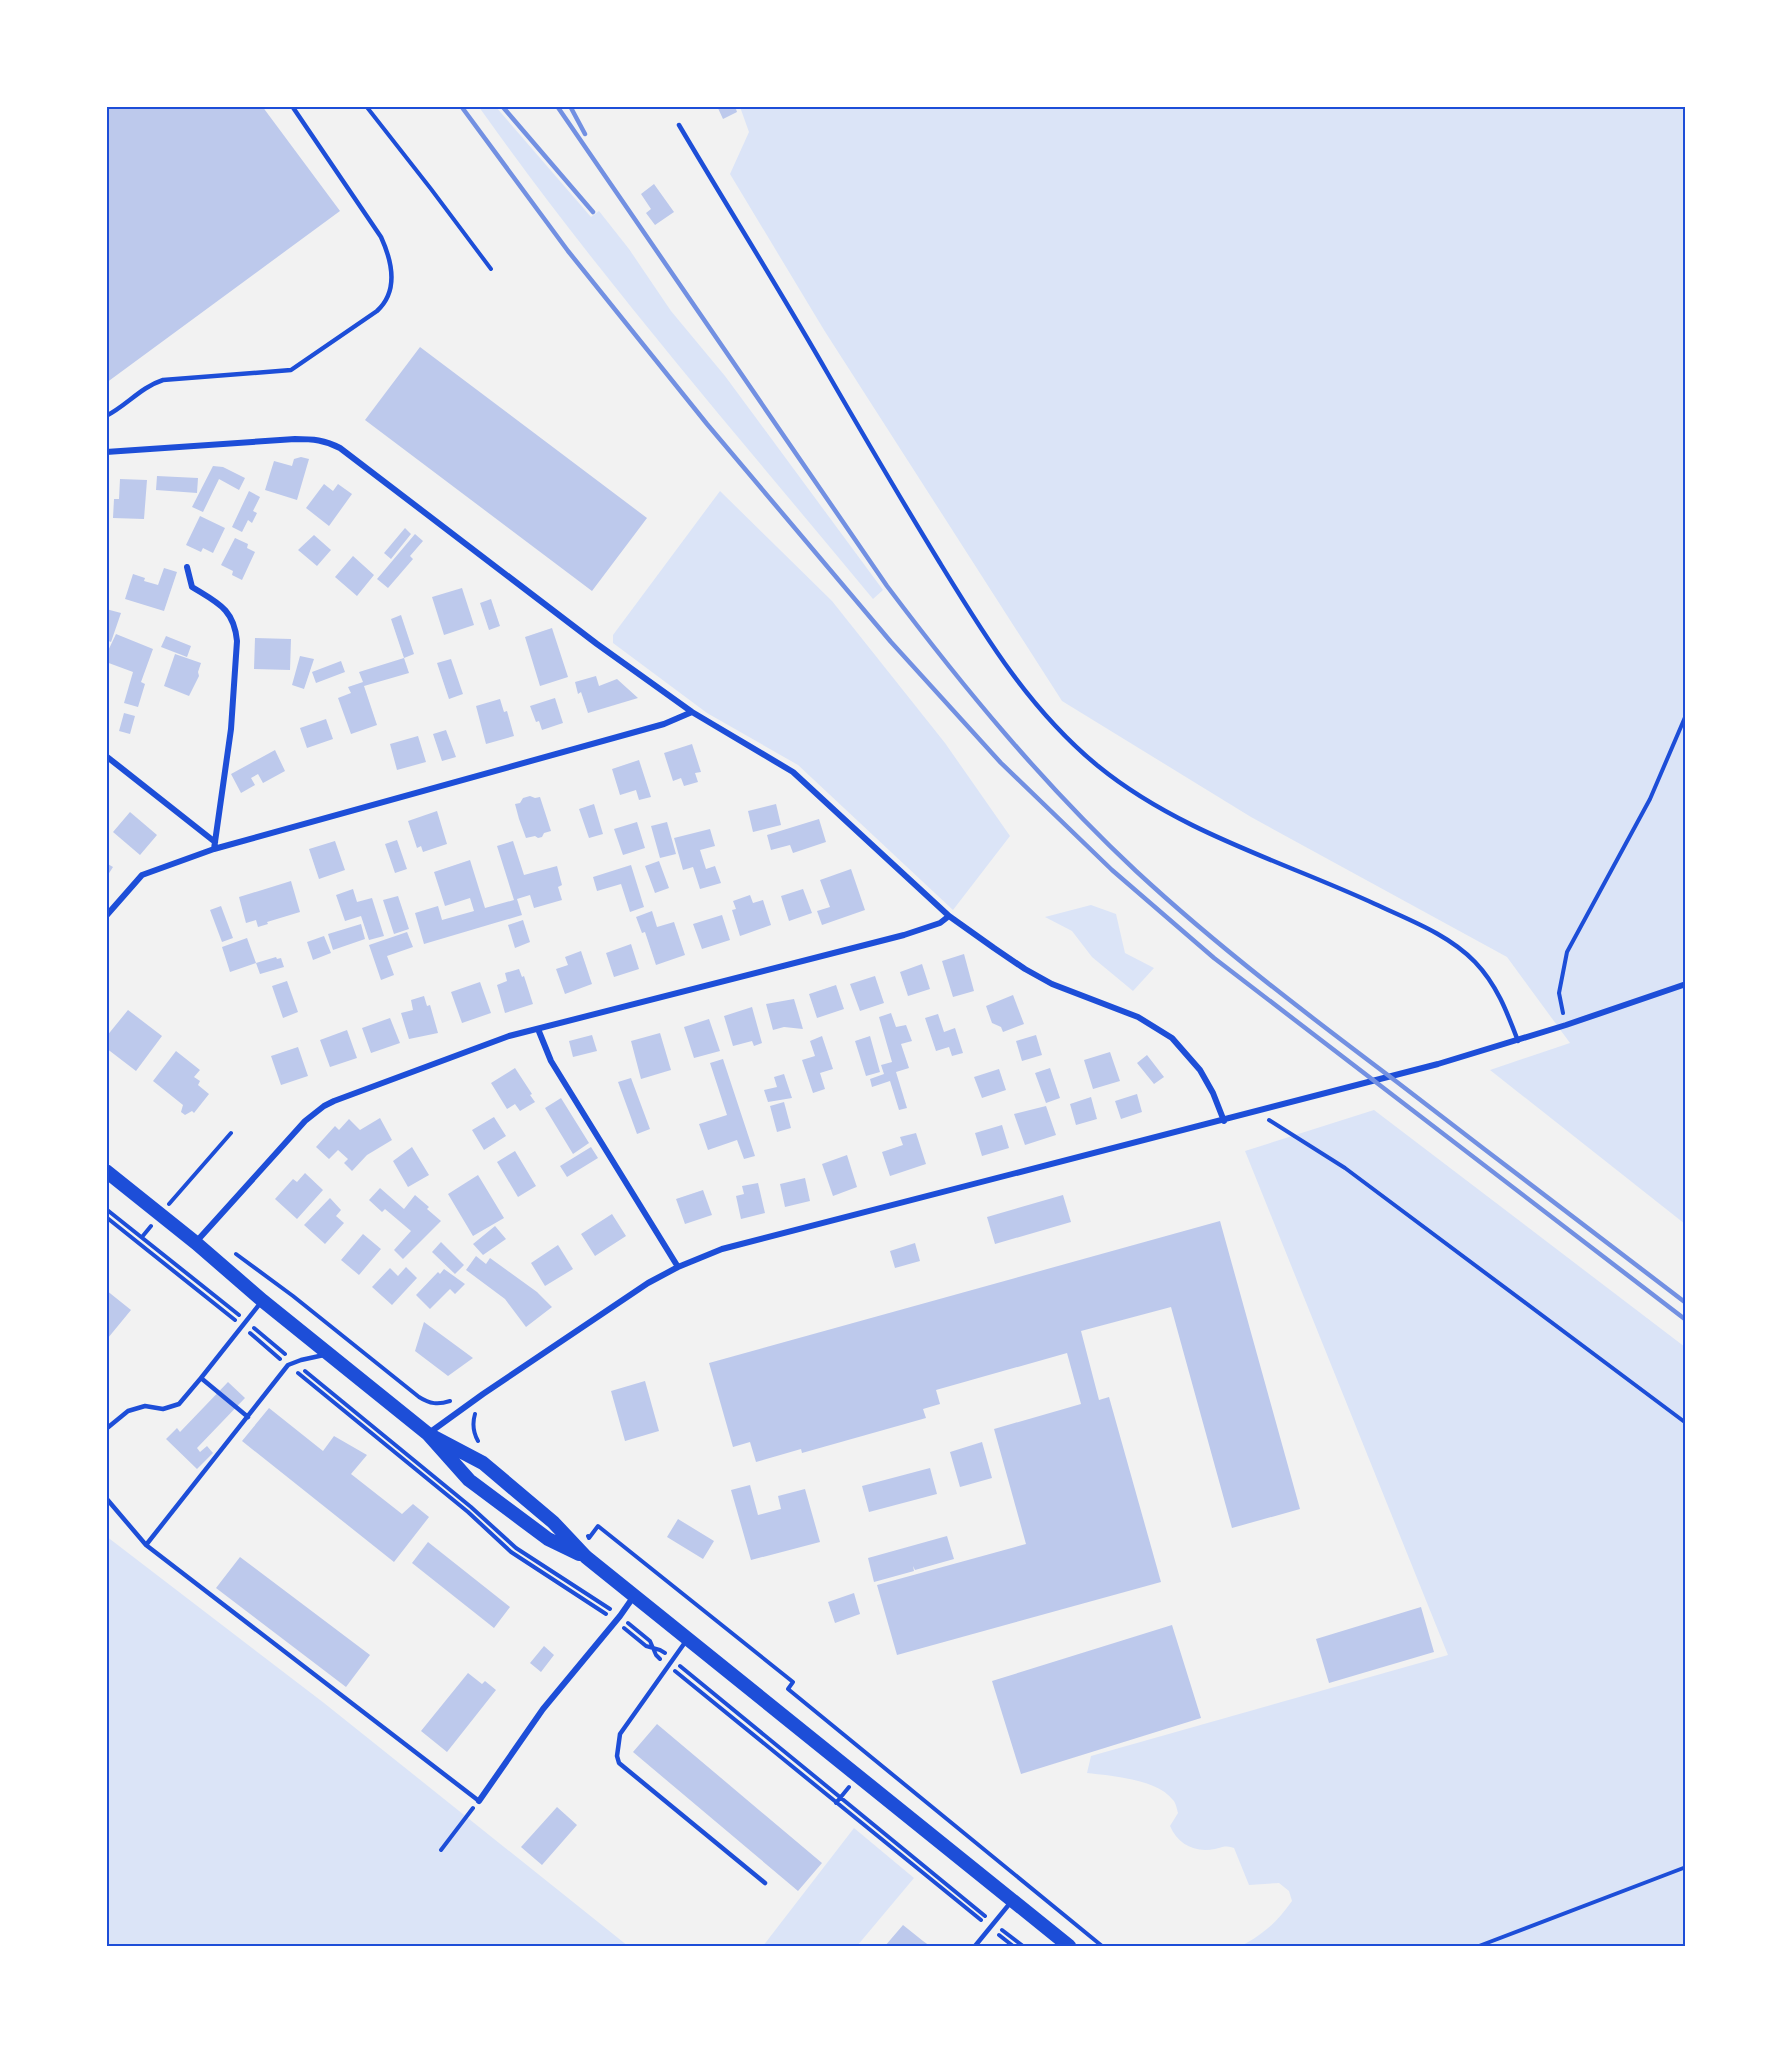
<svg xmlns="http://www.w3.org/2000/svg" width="1792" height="2053" viewBox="0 0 1792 2053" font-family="Raleway,sans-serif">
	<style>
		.green { fill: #dbe4f7 }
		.building { fill: #bdc9ec }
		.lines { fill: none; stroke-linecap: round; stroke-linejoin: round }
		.path { stroke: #1d4ed8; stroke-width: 4 }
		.service { stroke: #1d4ed8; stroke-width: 4.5 }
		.minor { stroke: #1d4ed8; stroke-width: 6 }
		.primary { stroke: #1d4ed8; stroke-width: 14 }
		.rail { stroke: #7290e2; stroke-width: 4.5 }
		.neatline { fill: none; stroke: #1d4ed8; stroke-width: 2 }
	</style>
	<rect width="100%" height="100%" fill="#f2f2f2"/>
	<path class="green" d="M479,107H496L591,217L599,211L629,249L671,311L725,376L883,590L873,599C739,437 600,278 479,107Z
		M740,107H1685V1224L1490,1070L1570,1043L1507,957L1251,817L1062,701L824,330L730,174L749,132Z
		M720,491L832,601L945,743L1010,836L953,910L798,765L707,713L613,643V635Z
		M1091,905L1116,914L1125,953L1154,968L1133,991L1092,957L1072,931L1045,917Z
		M1374,1110L1685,1347V1946H1241C1264,1934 1277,1922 1292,1901L1289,1891L1279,1883L1249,1885L1234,1848C1223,1845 1224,1847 1215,1849C1194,1853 1178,1844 1170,1826L1178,1813C1177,1809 1176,1803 1173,1800C1157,1779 1112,1776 1087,1773L1091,1756L1448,1655L1245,1151Z
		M106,1536L324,1703L628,1946H107Z
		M854,1828L914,1878L857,1946H763Z"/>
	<path class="building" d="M106,106H262L340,211L106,383Z
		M717,106H735L737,112L723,119Z
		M654,184L674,212L655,225L646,213L651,209L641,194Z
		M420,347L647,518L592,591L365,420Z
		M301,457L309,459L297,500L265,490L274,461L292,466L294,459Z
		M213,466L223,467L245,478L239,490L219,479L203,512L192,507Z
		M157,476L198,478L197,493L156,490Z
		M120,479L147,480L144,519L113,518L114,499H119Z
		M324,484L333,491L338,484L352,494L329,526L306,508Z
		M249,491L260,497L253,511L257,513L252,523L248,520L242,532L232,527Z
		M200,516L225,528L213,553L203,548L201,552L186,545Z
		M405,528L411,534L391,559L384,553Z
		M415,534L423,541L410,556L413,559L388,588L377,579Z
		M314,535L331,550L317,566L298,550Z
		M235,538L248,544L247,548L255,552L242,580L232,575L233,571L221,565Z
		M353,556L374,575L357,596L335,577Z
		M164,568L177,572L164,611L125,599L133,574L145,578L144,581L158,585Z
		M462,588L474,625L444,635L432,597Z
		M491,599L500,626L489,630L480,603Z
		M106,609L121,613L111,642L106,640Z
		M401,615L414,654L404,658L391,619Z
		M552,628L568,677L540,686L525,637Z
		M116,634L153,649L141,682L145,684L138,707L124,703L133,672L106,662V655Z
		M166,636L191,646L187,657L161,647Z
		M255,638L291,639L290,670L254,669Z
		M175,654L201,663L198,672L199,676L189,696L164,686Z
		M300,656L314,659L304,689L292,685Z
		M404,658L409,673L364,686L377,725L351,734L338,698L351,693L348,687L363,682L359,672Z
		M451,659L463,694L449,699L437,663Z
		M341,661L345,672L316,683L312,672Z
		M596,676L599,686L617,679L638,698L588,713L581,692L578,694L575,682Z
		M555,698L563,723L542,730L539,721L536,722L530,706Z
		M500,699L504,712L507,711L514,736L486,744L476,706Z
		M124,713L135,716L130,734L119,731Z
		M326,719L333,739L307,748L300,728Z
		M446,730L456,757L442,761L433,734Z
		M418,736L426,762L397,770L390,744Z
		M692,744L701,772L695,773L698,782L684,786L681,778L673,781L664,753Z
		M275,750L285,771L263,783L258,774L251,778L255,785L241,793L231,774Z
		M639,760L651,797L639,800L636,790L620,795L612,769Z
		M530,796L535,798L540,797L551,831L544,833L542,837L538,838L535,836L526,838L519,819L515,804L520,803L523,798Z
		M594,804L603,834L589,838L579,809Z
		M776,804L781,825L753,832L748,811Z
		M437,811L447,844L423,852L421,846L417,848L408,821Z
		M130,812L157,835L140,855L113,832Z
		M819,819L826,842L793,853L790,845L771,850L767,835Z
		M637,822L645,848L623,855L614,829Z
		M667,822L676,854L660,858L651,826Z
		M710,829L715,846L700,850L706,869L715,866L721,883L700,889L693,867L683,870L674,838Z
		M397,840L407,869L395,873L385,844Z
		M335,841L345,870L319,879L309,849Z
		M513,841L524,875L557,866L562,885L558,887L562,900L534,908L530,895L517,899L522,915L424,944L415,913L438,906L442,920L474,911L470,898L445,906L434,872L470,860L485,908L514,900L497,846Z
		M659,861L669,888L655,893L645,866Z
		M106,863L113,867L106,878Z
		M631,865L644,907L630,912L621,884L597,891L593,877Z
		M851,869L865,910L822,925L817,911L830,907L820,880Z
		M291,881L300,912L267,922L268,924L258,927L256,920L246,923L239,897Z
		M353,889L357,902L372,898L384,936L369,940L361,916L345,921L336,895Z
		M803,889L812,913L789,921L781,896Z
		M750,895L753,903L763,900L771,925L740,936L732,910L736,909L733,901Z
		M398,896L409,929L394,934L383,900Z
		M221,906L233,938L222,942L210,910Z
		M652,911L657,927L674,922L685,955L656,965L645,932L642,933L636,917Z
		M722,915L730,940L702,949L693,924Z
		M523,920L530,942L515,948L508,925Z
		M361,924L365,939L333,950L328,934Z
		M407,932L413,947L387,956L394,975L381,980L369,945Z
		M324,936L331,953L313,960L307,942Z
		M247,938L256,963L276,957L277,959L281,958L284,967L260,974L256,963L230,972L222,947Z
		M631,944L639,969L614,977L606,953Z
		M581,951L592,984L565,994L556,969L568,965L565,957Z
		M964,954L974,991L953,997L942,961Z
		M922,964L930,989L908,996L900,972Z
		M519,969L522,977L524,976L533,1004L505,1013L497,985L507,981L505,973Z
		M875,976L884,1003L860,1011L850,984Z
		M287,981L298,1012L283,1018L272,986Z
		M480,982L491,1013L462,1023L451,992Z
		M836,985L844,1009L817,1018L809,994Z
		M1013,995L1024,1024L1003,1032L1001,1027L992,1023L986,1006Z
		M424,996L427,1006L430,1005L438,1033L409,1039L401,1013L413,1010L411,1000Z
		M794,999L803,1029L784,1027L773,1030L766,1004Z
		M752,1007L762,1043L754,1046L752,1041L733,1046L724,1016Z
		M128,1010L162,1036L136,1071L106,1048V1037Z
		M891,1013L896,1027L906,1025L912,1041L901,1044L909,1068L896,1072L907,1108L899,1110L890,1081L872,1087L870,1079L884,1074L881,1065L892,1062L879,1017Z
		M938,1014L944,1032L955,1028L963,1053L952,1056L949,1047L936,1051L925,1018Z
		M390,1018L400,1043L371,1053L362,1028Z
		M709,1019L720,1051L694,1058L684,1027Z
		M347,1030L357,1058L330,1067L320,1040Z
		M660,1033L671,1070L641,1079L631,1041Z
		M592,1035L597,1051L573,1057L569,1041Z
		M1036,1035L1042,1055L1022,1061L1016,1041Z
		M822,1036L833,1069L820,1073L825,1089L813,1093L802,1060L815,1056L810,1041Z
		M870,1036L880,1072L866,1076L855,1041Z
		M298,1047L308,1076L281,1085L271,1056Z
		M176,1051L200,1070L194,1077L200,1081L198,1085L209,1094L194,1113L192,1111L185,1115L181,1112L183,1105L153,1081Z
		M1110,1052L1120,1081L1093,1089L1084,1060Z
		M1147,1055L1164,1077L1154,1084L1137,1063Z
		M723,1059L755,1156L744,1159L737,1140L708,1150L699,1124L727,1115L710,1063Z
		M515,1068L532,1094L530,1095L535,1102L520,1111L515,1104L507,1109L491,1083Z
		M1050,1068L1060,1098L1046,1103L1035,1073Z
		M999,1069L1006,1090L982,1098L974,1077Z
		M784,1074L792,1098L768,1102L764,1090L777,1087L774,1077Z
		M631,1078L650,1129L637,1134L618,1082Z
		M1137,1094L1142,1112L1121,1119L1115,1101Z
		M1091,1097L1097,1119L1076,1125L1070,1104Z
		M561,1098L589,1143L573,1154L545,1108Z
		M784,1102L791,1128L777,1132L770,1106Z
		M1046,1106L1056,1135L1025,1145L1014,1114Z
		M494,1117L506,1136L484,1150L472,1130Z
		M380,1118L392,1140L367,1155L352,1171L344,1163L348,1159L338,1150L329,1159L316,1147L335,1126L339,1130L349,1119L360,1130Z
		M1002,1125L1009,1148L982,1156L975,1133Z
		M916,1133L926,1164L890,1176L882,1152L903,1145L900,1137Z
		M412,1147L429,1175L408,1187L393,1161Z
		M591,1147L598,1158L567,1177L560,1166Z
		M515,1151L536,1186L518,1197L497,1162Z
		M847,1155L857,1187L833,1196L822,1164Z
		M305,1173L323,1190L297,1219L275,1199L293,1179L297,1182Z
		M478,1175L504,1218L473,1236L448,1194Z
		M805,1178L810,1201L785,1207L780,1184Z
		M758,1183L765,1213L741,1219L736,1196L744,1194L742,1186Z
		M380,1188L404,1209L415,1195L429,1207L427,1209L441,1221L403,1259L394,1250L411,1231L385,1209L382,1212L369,1200Z
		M703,1190L712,1215L685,1224L676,1199Z
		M1063,1195L1071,1222L995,1244L987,1217Z
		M330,1198L341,1210L336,1216L344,1223L325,1244L304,1225Z
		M612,1214L626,1236L595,1256L581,1234Z
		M1220,1221L1300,1509L1232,1528L1171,1307L1081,1331L1099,1400L1109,1397L1161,1582L897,1655L877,1585L1026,1544L994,1429L1081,1404L1067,1353L936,1390L940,1404L923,1409L926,1418L802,1453L801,1449L756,1462L750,1442L733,1447L709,1363Z
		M495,1226L506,1239L483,1255L473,1244Z
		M363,1234L381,1249L359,1275L341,1260Z
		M441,1242L464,1265L455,1274L432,1252Z
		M915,1243L920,1261L895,1268L890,1251Z
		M558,1245L573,1269L545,1286L531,1263Z
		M476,1256L486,1264L490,1258L537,1292L552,1307L526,1327L505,1299L466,1270Z
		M406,1267L417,1278L392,1305L372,1287L390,1268L398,1276Z
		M444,1269L465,1284L455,1294L450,1289L430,1309L416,1295L438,1272L440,1274Z
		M106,1290L131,1310L108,1338L106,1336Z
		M424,1322L473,1358L448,1376L415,1351Z
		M645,1381L659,1431L625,1441L611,1391Z
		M228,1382L245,1398L197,1448L200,1452L207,1446L213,1453L197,1469L166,1439L177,1428L180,1432Z
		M269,1408L323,1451L334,1436L367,1455L351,1474L402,1514L413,1504L429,1517L394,1562L242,1441Z
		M982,1442L992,1478L960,1487L950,1452Z
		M930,1468L937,1494L869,1512L862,1486Z
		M750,1485L758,1515L781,1509L778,1496L805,1489L820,1542L751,1560L731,1490Z
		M678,1519L714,1541L703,1559L667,1537Z
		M947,1536L954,1559L915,1570L913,1566L914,1571L874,1582L868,1558Z
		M428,1542L510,1607L494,1628L412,1563Z
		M240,1557L370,1655L346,1687L216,1588Z
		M854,1593L860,1614L835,1623L828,1602Z
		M1421,1607L1434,1652L1329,1683L1316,1639Z
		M1172,1625L1201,1718L1021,1774L992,1681Z
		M544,1646L554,1655L541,1672L530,1663Z
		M468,1673L482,1684L485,1681L496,1690L447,1752L421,1731Z
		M657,1724L822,1863L798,1891L633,1752Z
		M557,1807L577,1825L542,1865L521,1847Z
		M903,1925L923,1941L930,1946H885Z"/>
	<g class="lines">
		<path class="path" d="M366,106L431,189L491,269
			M1563,1013L1559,993L1567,952L1650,799L1686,715
			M1269,1120L1345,1168L1686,1423
			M169,1204L231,1133
			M106,1209L239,1315
			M106,1217L235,1320
			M142,1237L151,1226
			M236,1254L293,1296L419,1397C430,1404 438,1405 450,1401
			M254,1328L285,1354
			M250,1333L280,1359
			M305,1371L471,1507L516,1548L610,1609
			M298,1373L468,1512L511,1552L606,1614
			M475,1414C472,1424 473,1432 478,1441
			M588,1536L589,1538L598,1526L793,1682L788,1689L1102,1946
			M628,1623L650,1641L656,1655L660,1659
			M624,1628L646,1646L660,1650L665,1653
			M680,1666L985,1916
			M675,1671L981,1920
			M836,1803L849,1787
			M441,1850L473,1808
			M1002,1930L1023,1946
			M999,1935L1013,1946
			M1479,1946L1686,1867"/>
		<path class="service" d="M679,125C728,208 780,290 828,374C865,438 902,501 940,563C986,638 1030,710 1098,766C1179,832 1282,861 1375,904C1409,920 1448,934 1475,962C1497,985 1507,1012 1518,1041
			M106,416C126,406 141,387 163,380L291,370L377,311C399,291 392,261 381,237L292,106
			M324,1355L301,1360L288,1365L146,1545L479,1801
			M248,1417L201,1378L262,1301
			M106,1429L128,1411L145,1406L163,1409L179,1404L201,1378
			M106,1498L146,1545
			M686,1641L620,1734L617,1756L619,1763L765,1883
			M975,1946L1011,1902"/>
		<path class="minor" d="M106,452L295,439C313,439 325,440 340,448L597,644L692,712L793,772L949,916L994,948L1025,969L1052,984L1138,1017L1172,1038L1200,1070L1213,1093L1224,1121
			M187,567L192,587C218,603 234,609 237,641L231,729L214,849
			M106,756L215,842
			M106,916L142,875L214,849L664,724L692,712
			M538,1029L551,1061L678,1267
			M196,1242L305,1121L324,1106L334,1101L509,1036L904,935L940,923L949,916
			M429,1433L483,1394L648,1283L678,1267L722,1249L1438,1064L1566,1025L1686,984
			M479,1801L543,1709L620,1616L634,1596"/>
		<path class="primary" d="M106,1171L196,1243L263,1301L428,1434L469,1480L548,1539L579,1554
			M428,1434L483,1463L553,1522L586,1557L1069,1946"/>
		<path class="rail" d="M461,106L568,251L707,424L891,642L1001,763L1112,870L1214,958L1686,1320
			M502,106L593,212
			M557,106L887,586C963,687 1043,784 1136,871C1218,947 1308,1015 1397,1082C1493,1156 1589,1229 1686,1303
			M570,106L585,134"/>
	</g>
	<rect width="1792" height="2053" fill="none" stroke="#ffffff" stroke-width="216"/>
	<rect x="108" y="108" width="1576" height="1837" class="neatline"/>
</svg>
